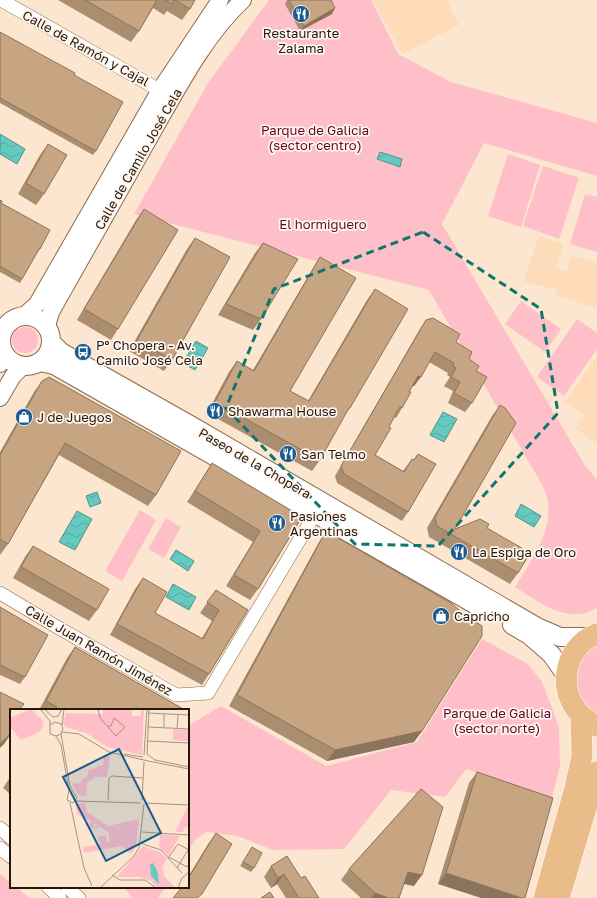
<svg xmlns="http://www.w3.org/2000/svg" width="597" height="898" viewBox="0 0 597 898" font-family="'Golos Text',sans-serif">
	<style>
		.built { fill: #fedcba }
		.green { fill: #febfc9 }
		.water { fill: url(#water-waves); stroke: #529489 }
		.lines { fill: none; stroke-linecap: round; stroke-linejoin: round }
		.minor-casing { stroke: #8b6c4a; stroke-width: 14 }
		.tertiary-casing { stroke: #8b6c4a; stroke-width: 18 }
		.secondary-casing { stroke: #8b6c4a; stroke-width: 20 }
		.trunk-casing { stroke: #fff; stroke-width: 22 }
		.minor { stroke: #fff; stroke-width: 13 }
		.tertiary { stroke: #fff; stroke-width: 16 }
		.secondary { stroke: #fff; stroke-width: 18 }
		.trunk { stroke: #eabc8a; stroke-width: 21 }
		.wall { fill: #ab8e70 }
		.shaded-wall { fill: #8b745b }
		.building { fill: #c7a582; stroke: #8b745b }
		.marked { fill: none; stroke: #0f766e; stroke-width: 3; stroke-dasharray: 8 5; stroke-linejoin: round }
		.labels { text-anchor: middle; stroke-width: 3.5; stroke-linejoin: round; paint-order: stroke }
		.poi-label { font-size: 13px; fill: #25180a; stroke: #fef6ef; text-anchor: start }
		.street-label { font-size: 13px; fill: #25180a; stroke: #fef6ef }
		.park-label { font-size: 13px; fill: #640628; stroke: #fef6ef }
		.inset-road { fill: none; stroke: #a69481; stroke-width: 1 }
		.view { fill: #195b90; fill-opacity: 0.15; stroke: #195b90; stroke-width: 2 }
		.inset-edge { fill: none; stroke: #25180a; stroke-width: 2 }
	</style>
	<defs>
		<pattern id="water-waves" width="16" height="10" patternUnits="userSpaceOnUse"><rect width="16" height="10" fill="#66c9c0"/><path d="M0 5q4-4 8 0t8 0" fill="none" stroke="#58aca4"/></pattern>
	</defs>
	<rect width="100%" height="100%" fill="#fce6d0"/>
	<path class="built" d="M373,0H447L459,25L402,54Z
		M539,236L563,244L556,268L567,271L572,256L597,263V308L556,296L557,290L524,281Z
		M597,356V444L575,428L585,415L565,402Z"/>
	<path class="green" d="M269,0H371L398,54L451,82L597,123V176L484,143L442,224L584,464L597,480V608C591,610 585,614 579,614C555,616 535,599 515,587C531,560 552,534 548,501C547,494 543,487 540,481L429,290L134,214L208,83Z
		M508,154L540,165L521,227L488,216Z
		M543,166L579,178L559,239L523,226Z
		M585,194L597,197V252L570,244Z
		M521,301L561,329L545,352L505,324Z
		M577,319L597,333V349L564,396L537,377Z
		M12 340a13 13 0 1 1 26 0a13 13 0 1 1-26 0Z
		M140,510L156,520L122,581L105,571Z
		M166,518L181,527L164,558L148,549Z
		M482,639L528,664L542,682L559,727L560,766L552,798L466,769L445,797L391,790L344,849L273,850L238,836L206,832L195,840L188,851V726L221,706L326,766L417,742Z
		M597,645V717C570,699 567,662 597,645Z
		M0,874L11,883V887H16L29,898H0Z
		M123,887H166L158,898H133Z"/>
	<path class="water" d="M0,134L25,149L17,164L0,154Z
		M380,152L402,159L400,167L377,159Z
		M196,341L208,348L195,370L183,363Z
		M443,412L457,419L444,442L430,435Z
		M97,492L101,503L90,507L86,496Z
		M521,504L541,516L534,527L515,516Z
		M77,511L92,519L75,550L59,542Z
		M176,550L194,561L188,571L170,559Z
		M173,584L196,597L189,610L166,597Z"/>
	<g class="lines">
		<defs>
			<path id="minor" d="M1,0L168,95
				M0,593L52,624L176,695L208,693L315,514
				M0,828L11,838
				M0,848L11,857
				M48,887L60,898
				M67,887L79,898"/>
			<path id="tertiary" d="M25,315L37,304L160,90L220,0
				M47,326L51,312C84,253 118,194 151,135C177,90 205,35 243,0
				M0,364L3,353
				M0,398L13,376L23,366"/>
			<path id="secondary" d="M1 341a25 25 0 1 1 50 0a25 25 0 1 1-50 0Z
				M51,342L61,352L192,426L537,627L560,637H591
				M40,362L54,365L483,609
				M512,625L529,635L551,654L566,675"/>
			<path id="trunk" d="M597,634C561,647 556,698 586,719C590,722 593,725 597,726
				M544,898L575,788L582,756L581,715
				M559,898L597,772"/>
		</defs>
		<use href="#minor" class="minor-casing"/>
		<use href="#tertiary" class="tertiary-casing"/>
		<use href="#secondary" class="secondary-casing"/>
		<use href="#trunk" class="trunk-casing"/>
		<use href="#minor" class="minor"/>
		<use href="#tertiary" class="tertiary"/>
		<use href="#secondary" class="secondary"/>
		<use href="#trunk" class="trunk"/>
	</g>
	<path class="wall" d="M58,0H195L190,9L182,20L167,11L164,15L153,8L139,31L131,42Z
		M287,0H331L332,14L300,31L285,4Z
		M0,32L74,75L96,151L93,155L0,103Z
		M48,144L44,194L36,205L18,194L40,155Z
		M0,200L1,203L40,249L37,253L20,283L0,272Z
		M144,209L118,329L111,340L77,320L136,220Z
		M195,238L172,360L164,371L129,351L187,249Z
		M263,243L261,319L253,330L218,315L255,253Z
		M320,257L290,391L308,401L367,300L375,289L350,408L342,419L320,460L312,471L207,413L229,372L237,361L253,370L313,268Z
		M426,320L456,342L469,359L476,371L472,403L465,412L448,403L453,391L444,386L450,377L447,375L448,373L429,362L414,386H412L409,392L402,408L396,418L394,417L375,455L403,471L412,459L414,460L418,454L408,512L402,521L337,483L335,476L420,329Z
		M42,381L156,495L148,506L59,455L8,544L0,555V452L34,392Z
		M500,405L455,529L487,528L518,573L510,584L429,537L427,528L492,416Z
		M212,463L302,517L258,589L250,600L226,586L253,542L187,502L205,474Z
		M326,531L465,615L422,731L414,742L327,761L229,706L319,542Z
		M33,546L97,610L89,621L13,578L25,557Z
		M143,578L155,613L202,638L212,621L200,613L216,590L248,610L209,674L202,685L110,635L135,589Z
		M0,607L25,677L20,684L0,675Z
		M75,647L185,710H39L67,658Z
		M477,772L553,798L438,884L469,783Z
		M11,776V795L3,788Z
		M421,789L414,886L404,884L399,898H361L341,880L349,869Z
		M216,833L188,887V877L208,844Z
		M252,847L254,868L251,872L240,866Z
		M271,866L301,878L319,898H286L277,884L271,888L264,877Z"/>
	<path class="shaded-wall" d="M335,8L332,14L300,31L304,26Z
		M418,376L421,377L414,386L411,385Z
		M422,731L414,742L327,761L335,750Z
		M11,734L4,744L0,748V744Z
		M408,872L422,875L414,886L401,883Z
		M446,873L522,898H481L438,884Z
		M284,874L277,884L271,888L278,878Z
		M375,893L389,898H371Z"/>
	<path class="building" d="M85,0H157L139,31Z
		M165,0H174L172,4Z
		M175,0H195L190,9Z
		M289,0H331L335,8L304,26Z
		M0,32L75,73L74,75L123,102L96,151L0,98Z
		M48,144L67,155L44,194L26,183Z
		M0,200L2,201L1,203L50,230L40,249H39L22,279L0,266Z
		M144,209L178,230L118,329L84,309Z
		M195,238L230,257L172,360L137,340Z
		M263,243L298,259L261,319L226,304Z
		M320,257L356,278L290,391L309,401L375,289L408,309L350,408H349L320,460L215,402L237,361L254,371Z
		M433,318L460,334L456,342L472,352L469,359L479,366L476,371L487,377L472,403L454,393L460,382L451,377L456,368L453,366L454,363L435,352L421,377L418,376L409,392H411L402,408L400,407L397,411L389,427L391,428L375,455L404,472L412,459L414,460L418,454L436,464L408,512L344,474L341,466L426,320Z
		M49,377L181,451L156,495L65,443L8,544L0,539V455L42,381Z
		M500,405L505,408L516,423L455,529L480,519L489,524L487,528L525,550L523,552L529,555L518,573L437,526L435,517Z
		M212,463L302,517L258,589L234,575L260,531L195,491Z
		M326,531L451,603L465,615L482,626V636L422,731L335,750L237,695Z
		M33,546L109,589L97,610L21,567Z
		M143,578L167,592L155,613L203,639L219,610L207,602L216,590L248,610L209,674L117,624Z
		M0,607L48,635L25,677L0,665Z
		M75,647L185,710H54L57,707L46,701Z
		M0,692L24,704L19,710H11V733L0,744Z
		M477,772L553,798L525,898H522L446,873Z
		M421,789L443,807L422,875L408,872L399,898H389L375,893L349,869Z
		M216,833L232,844L202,894L197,898H173L182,887H188V879Z
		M252,847L262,853L254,868L243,862Z
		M287,856L301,878L305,876L319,898H299L284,874L278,878L271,866Z
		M270,892L274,898H261Z"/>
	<path class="marked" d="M423,232L541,309L558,413L438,546L355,544L226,408L274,289Z"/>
	<defs>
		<symbol id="restaurant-disc" viewBox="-11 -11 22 22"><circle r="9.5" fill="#195b90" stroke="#fef6ef"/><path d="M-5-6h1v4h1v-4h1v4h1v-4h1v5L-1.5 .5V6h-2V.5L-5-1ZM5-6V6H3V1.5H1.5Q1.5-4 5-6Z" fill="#fff"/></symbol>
		<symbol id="bus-disc" viewBox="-11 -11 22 22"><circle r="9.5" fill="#195b90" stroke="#fef6ef"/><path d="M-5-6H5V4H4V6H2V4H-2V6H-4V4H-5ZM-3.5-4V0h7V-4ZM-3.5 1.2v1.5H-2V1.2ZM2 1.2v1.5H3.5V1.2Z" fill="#fff"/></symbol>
		<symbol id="shop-disc" viewBox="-11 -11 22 22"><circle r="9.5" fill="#195b90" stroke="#fef6ef"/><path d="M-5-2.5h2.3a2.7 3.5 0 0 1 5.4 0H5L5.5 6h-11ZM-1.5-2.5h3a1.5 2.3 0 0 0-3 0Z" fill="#fff"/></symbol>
	</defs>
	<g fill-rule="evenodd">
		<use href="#restaurant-disc" x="291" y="4" width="20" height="20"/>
		<use href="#bus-disc" x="73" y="342" width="20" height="20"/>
		<use href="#restaurant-disc" x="205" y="401" width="20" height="20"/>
		<use href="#shop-disc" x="14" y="407" width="20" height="20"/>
		<use href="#restaurant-disc" x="278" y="444" width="20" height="20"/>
		<use href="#restaurant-disc" x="267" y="513" width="20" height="20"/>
		<use href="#restaurant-disc" x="449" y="542" width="20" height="20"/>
		<use href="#shop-disc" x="431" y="606" width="20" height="20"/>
	</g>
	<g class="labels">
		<g class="poi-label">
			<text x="301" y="38" text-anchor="middle">Restaurante<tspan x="301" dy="15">Zalama</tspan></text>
			<text x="96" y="350">Pº Chopera - Av.<tspan x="96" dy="15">Camilo José Cela</tspan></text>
			<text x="228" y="416">Shawarma House</text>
			<text x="37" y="422">J de Juegos</text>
			<text x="301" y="459">San Telmo</text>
			<text x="290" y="521">Pasiones<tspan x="290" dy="15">Argentinas</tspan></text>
			<text x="472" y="557">La Espiga de Oro</text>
			<text x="454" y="621">Capricho</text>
		</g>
		<g class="street-label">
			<text transform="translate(86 48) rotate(29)" y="5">Calle de Ramón y Cajal</text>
			<text transform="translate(138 159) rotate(-60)" y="5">Calle de Camilo José Cela</text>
			<text transform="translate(255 463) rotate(30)" y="5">Paseo de la Chopera</text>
			<text transform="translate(99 650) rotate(30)" y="5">Calle Juan Ramón Jiménez</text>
		</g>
		<g class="park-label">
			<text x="315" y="135">Parque de Galicia<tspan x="315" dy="15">(sector centro)</tspan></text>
			<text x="323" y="229">El hormiguero</text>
			<text x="497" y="718">Parque de Galicia<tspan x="497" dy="15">(sector norte)</tspan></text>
		</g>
	</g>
	<g transform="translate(10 709)">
		<rect width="179" height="179" fill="#fce6d0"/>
		<path d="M21,0L34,13L31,22L11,31L0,18V9Z" fill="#febfc9"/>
		<path d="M93,0H122V7H131V0H134L132,46L97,38L76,24L55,18L53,14L56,4L93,5ZM163,20L179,21L178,32L163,31ZM94,46L100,48L97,68H85L77,74L76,87L68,86L62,75L71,74L72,70L77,68L79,61L93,56ZM75,93L77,103L98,117L129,110L126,137L121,145L112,137L74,144L73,138L92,135L89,134L88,128L96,126L97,133H99V124L89,117L88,120L83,119L84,117H89L84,114L82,121H79L80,113H83L67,105L66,96ZM177,99H179V117L174,119L173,123H165ZM150,125L170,127L158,147L149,138ZM133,137L150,143L157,150L152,158L154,167L165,179H148L141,172L129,168H107Z" fill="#febfc9"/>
		<path d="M143,154L148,164L149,175L141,167L140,155Z" fill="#66c9c0"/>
		<path class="inset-road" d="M30,0L40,12V25L46,27L51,25L53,19L51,15L45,13L40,16M34,0L43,8L48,7L52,0M88,0L90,9L106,27L115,18L104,9L101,17H98M138,4L179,6M52,16L54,0M138,18L179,20M154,18V5M167,19L168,6M52,23L69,25L99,43L138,52M46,27L51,36L59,81L57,91L63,94L67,89L60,77L51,25M137,32L179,34M114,45L133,48M137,45L139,0M137,45L145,51L179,58M134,46L137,0M138,52L179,60M98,91L99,69L102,67L133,69M132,91L134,53M66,92L130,94M60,94L74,159L82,177M135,94L179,96M132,123L179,126M130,134L151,141L172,164M159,148L177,158L179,155M158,149L168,135L179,141M167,159L178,141M102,166L110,171H135L146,179M91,178L123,148L129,139L134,95M168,179L172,169L179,163"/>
		<path class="view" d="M109,40L151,124L96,152L53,68Z"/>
		<rect width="179" height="179" class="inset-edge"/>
	</g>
</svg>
